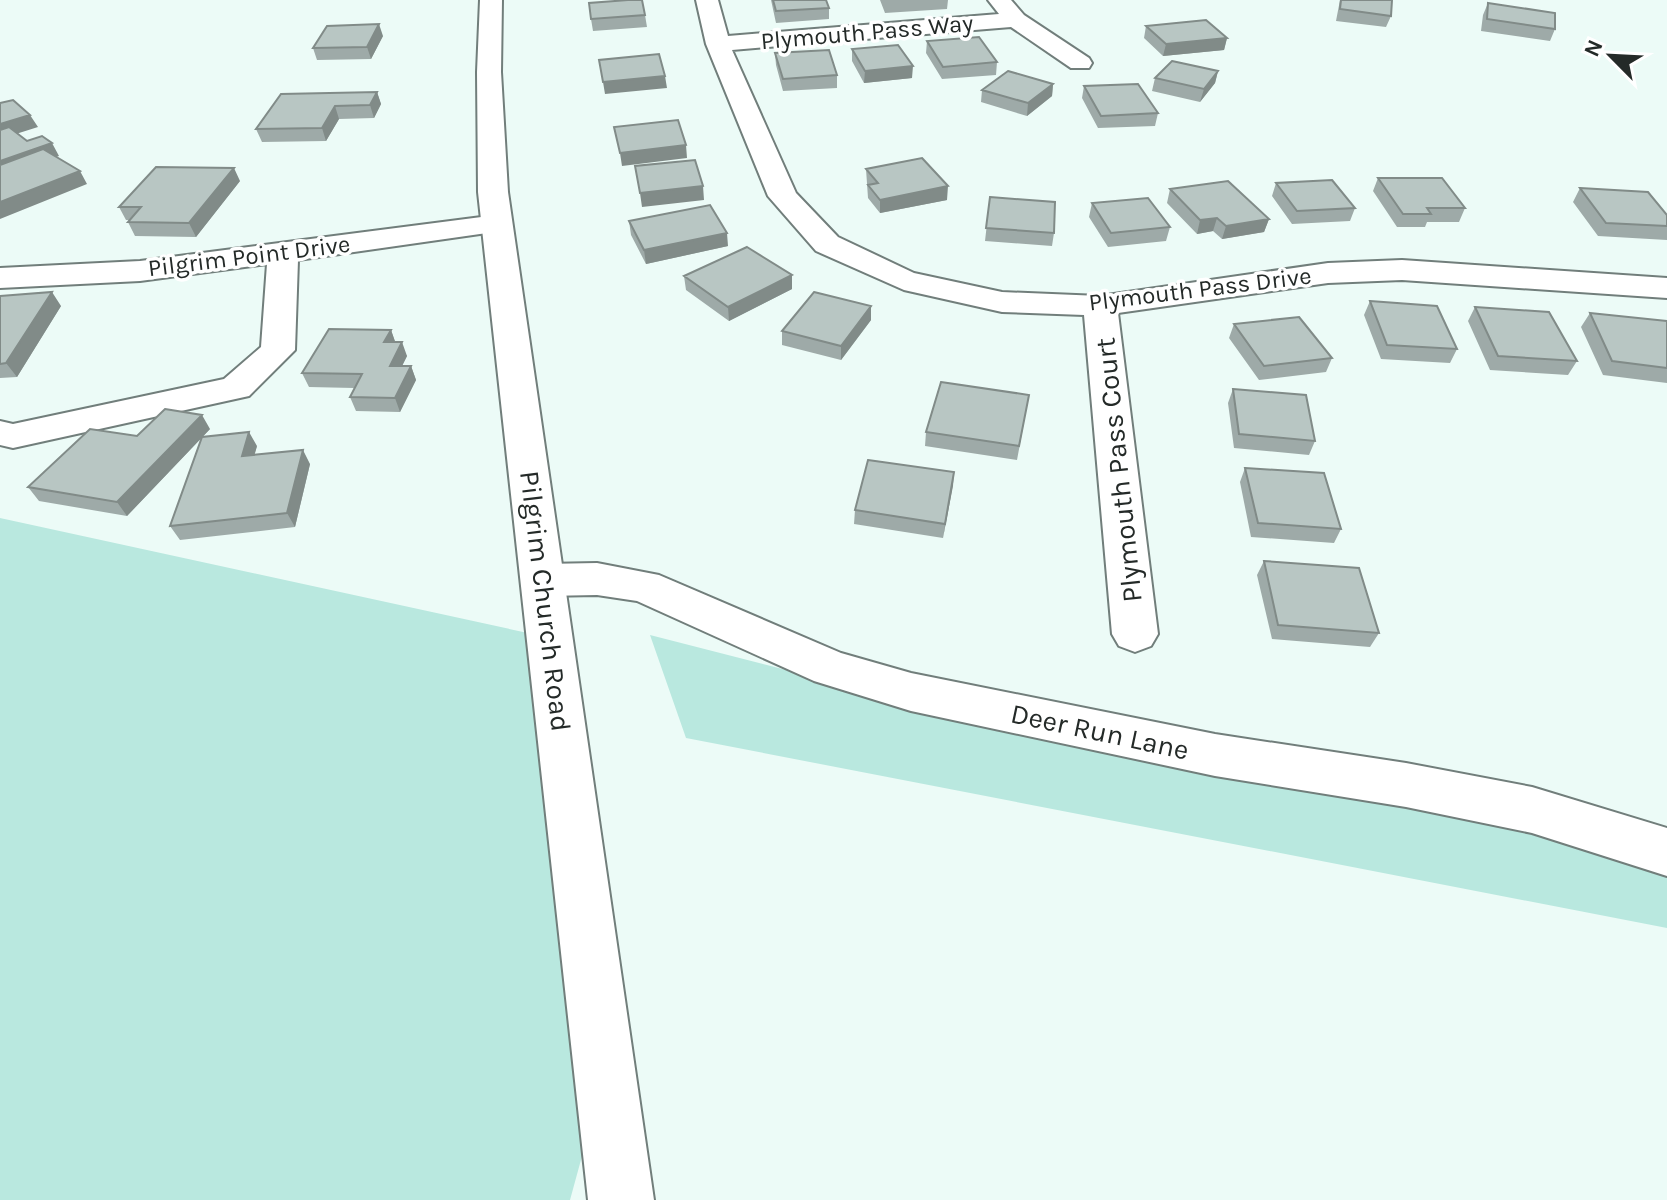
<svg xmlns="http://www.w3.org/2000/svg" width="1667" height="1200" viewBox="0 0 1667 1200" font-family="Karla,sans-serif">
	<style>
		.green { fill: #b9e8df }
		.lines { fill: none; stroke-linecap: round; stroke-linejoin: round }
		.minor-casing { stroke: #717e7b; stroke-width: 4 }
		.tertiary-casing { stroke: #717e7b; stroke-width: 4 }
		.minor { fill: #fff; fill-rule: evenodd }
		.tertiary { fill: #fff; fill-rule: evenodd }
		.wall { fill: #9eaaa8 }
		.shaded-wall { fill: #818b88 }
		.building { fill: #b8c6c3; stroke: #818b88; stroke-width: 2 }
		.labels { text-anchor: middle; stroke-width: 7; stroke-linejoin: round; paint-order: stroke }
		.far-street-label { font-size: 24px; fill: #242a28; stroke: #fff }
		.street-label { font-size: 28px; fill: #242a28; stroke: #fff }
	</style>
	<rect width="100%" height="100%" fill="#ecfbf7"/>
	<path class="green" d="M0,518L551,638L605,1072L570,1200H0Z
		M650,635L1114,754L1667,831V928L686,738Z"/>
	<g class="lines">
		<defs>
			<path id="minor" d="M696,0H718L728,36L999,14L988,0H1011L1024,15L1089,58L1092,63L1089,68H1071L1011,27L732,50L796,193L838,237L914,273L1002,292L1100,296L1328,263L1402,260L1667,278V298L1402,280L1328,283L1118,313L1158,634L1151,646L1135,652L1119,646L1112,634L1084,315L1002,312L904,290L816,251L768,196L706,44Z
				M497,215L508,218L512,224L508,230L298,260L295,350L249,396L13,448L0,445V421L13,424L224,379L261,347L267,264L140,281L0,288V268L140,261Z
				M597,563L659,575L841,653L911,673L1215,734L1406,763L1532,787L1667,828V876L1532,833L1406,807L1215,776L911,711L814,681L637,601L597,595L544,596L529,591L522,580L529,569L544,564Z"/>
			<path id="tertiary" d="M480,0H502L501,72L508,192L654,1200H588L478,192L477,72Z"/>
		</defs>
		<use href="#minor" class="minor-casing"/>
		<use href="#tertiary" class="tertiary-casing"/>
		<use href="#minor" class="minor"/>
		<use href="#tertiary" class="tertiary"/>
	</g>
	<path class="wall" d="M771,0H826L829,8V19L776,23Z
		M880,0H948L947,9L885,13Z
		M1340,0H1392L1391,16L1386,27L1336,21Z
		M1488,3L1555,29L1550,41L1481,31L1483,15Z
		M645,15L647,27L593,31L591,19Z
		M1146,26L1227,38L1224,50L1163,56L1144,38Z
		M383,36L371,59L317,60L313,48Z
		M927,41L997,62L996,75L942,79L926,53Z
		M852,49L912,78L864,83L852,61Z
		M775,53L837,75V88L783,91L776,65Z
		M1218,71L1215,83L1200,102L1152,91L1155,78Z
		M1053,84L1052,96L1027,116L981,102L982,90Z
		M1084,86L1158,113L1155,126L1098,128L1082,98Z
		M377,92L381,104L374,118L339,119L326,141L262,142L256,129Z
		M866,169L947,200L880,213L868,198Z
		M1378,178L1465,208L1459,222H1427L1425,227H1397L1373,191Z
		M240,181L196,237L135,236L128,222L129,220H126L119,207Z
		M1276,183L1355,208L1350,221L1292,224L1272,196Z
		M1580,188L1667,215V240L1598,236L1573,202Z
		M1170,189L1269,219L1264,232L1222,239L1213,231L1197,234L1167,203Z
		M990,197L1054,233L1052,246L985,241Z
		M1092,203L1170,227L1166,241L1108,247L1089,217Z
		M629,221L728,246L646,264L631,235Z
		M684,276L792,289L729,321L686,290Z
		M0,296L61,306L17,377L0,378Z
		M1370,301L1457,349L1450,363L1381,359L1364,315Z
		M871,306V320L841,360L782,345V331Z
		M1475,307L1577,361L1568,375L1490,370L1468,321Z
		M1590,313L1667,321V383L1603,375L1581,327Z
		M1234,324L1332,358L1326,372L1259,380L1229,338Z
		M391,330L395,342L407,356L402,366H411L416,380L400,412L356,411L350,397L354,388L309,387L302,373Z
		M1233,389L1315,441L1309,455L1234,448L1228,403Z
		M1029,395L1017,460L925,446L926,432Z
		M210,429L127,516L39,501L28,487L137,436Z
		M257,446L254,455L310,464L295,527L180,540L170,526Z
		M1245,468L1341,529L1334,543L1251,537L1240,482Z
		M954,472L943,538L854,524L855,510Z
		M1264,561L1379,633L1370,647L1272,639L1257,575Z"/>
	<path class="shaded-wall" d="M379,24L383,36L371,59L367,47Z
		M1227,38L1224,50L1163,56L1166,44Z
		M913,66L912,78L864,83L865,71Z
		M1218,71L1215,83L1200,102L1204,89Z
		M665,76L667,88L605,94L603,82Z
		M1053,84L1052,96L1027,116L1028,103Z
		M377,92L381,104L374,118L370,105Z
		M335,106L339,119L326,141L322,128Z
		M30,115L38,127L0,139V124Z
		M52,143L59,156L0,177V161Z
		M686,145L687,158L622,166L620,153Z
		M234,168L240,181L196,237L189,223Z
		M80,171L87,184L0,219V202Z
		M703,186L704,200L642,207L640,193Z
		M948,186L947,200L880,213V200Z
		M1217,218L1213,231L1197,234L1200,220Z
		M1269,219L1264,232L1222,239L1226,226Z
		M727,233L728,246L646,264L644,250Z
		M792,275V289L729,321L728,307Z
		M52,292L61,306L17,377L6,363Z
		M871,306V320L841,360V346Z
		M391,330L396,344L384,342Z
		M402,342L407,356L395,380L390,366Z
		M411,366L416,380L400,412L395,398Z
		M202,415L210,429L127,516L117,502Z
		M249,432L257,446L250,471L242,456Z
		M303,450L310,464L295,527L287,513Z
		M954,472L953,486L943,538L945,524Z"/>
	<path class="building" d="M628,0H642L645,15L591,19L589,3Z
		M773,0H826L829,8L776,11Z
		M1341,0H1392L1391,16L1340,9Z
		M1488,3L1555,13V29L1487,19Z
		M1206,20L1227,38L1166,44L1146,26Z
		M379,24L367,47L313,48L327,26Z
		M979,37L997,62L943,67L927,41Z
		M898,45L913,66L865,71L852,49Z
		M829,50L837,75L783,79L775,53Z
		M659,54L665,76L603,82L599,60Z
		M1172,61L1218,71L1204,89L1155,78Z
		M1008,71L1053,84L1028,103L982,90Z
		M1138,84L1158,113L1101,116L1084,86Z
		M377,92L370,105L335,106L322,128L256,129L281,94Z
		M13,100L30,115L0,124V103Z
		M678,120L686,145L620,153L614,127Z
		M9,127L27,141L42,136L52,143L0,161V130Z
		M43,149L80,171L0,202V165Z
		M922,158L948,186L880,200L868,185L878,183L866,169Z
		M695,160L703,186L640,193L635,166Z
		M156,167L234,168L189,223L128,222L141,207H119Z
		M1378,178H1442L1465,208H1427L1431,214H1403Z
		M1332,180L1355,208L1297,211L1276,183Z
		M1228,181L1269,219L1226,226L1217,218L1200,220L1170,189Z
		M1580,188L1648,192L1667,215V226L1606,223Z
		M990,197L1055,202L1054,233L986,228Z
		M1148,198L1170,227L1111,233L1092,203Z
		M710,205L727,233L644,250L629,221Z
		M747,247L792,275L728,307L684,276Z
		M52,292L6,363L0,364V296Z
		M814,292L871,306L841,346L782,331Z
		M1370,301L1437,306L1457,349L1387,345Z
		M1475,307L1549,312L1577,361L1498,356Z
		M1590,313L1667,321V368L1612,361Z
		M1299,317L1332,358L1264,366L1234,324Z
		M329,329L391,330L384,342H402L390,366H411L395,398L350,397L362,374L302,373Z
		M941,382L1029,395L1019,446L926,432Z
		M1233,389L1306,395L1315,441L1239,434Z
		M165,409L202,415L117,502L28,487L90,429L137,436Z
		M249,432L242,456L303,450L287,513L170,526L202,437Z
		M868,460L954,472L945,524L855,510Z
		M1245,468L1324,473L1341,529L1258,523Z
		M1264,561L1359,568L1379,633L1278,625Z"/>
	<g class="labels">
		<g class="far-street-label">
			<text transform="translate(867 32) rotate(-5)" y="8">Plymouth Pass Way</text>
			<text transform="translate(249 256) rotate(-7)" y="8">Pilgrim Point Drive</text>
			<text transform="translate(1200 289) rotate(-7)" y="8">Plymouth Pass Drive</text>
		</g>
		<g class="street-label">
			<text transform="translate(1118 470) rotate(-96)" y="10">Plymouth Pass Court</text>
			<text transform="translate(546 601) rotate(83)" y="10">Pilgrim Church Road</text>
			<text transform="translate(1100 731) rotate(12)" y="10">Deer Run Lane</text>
		</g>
	</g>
	<g transform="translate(1611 56) rotate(294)" stroke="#ffffff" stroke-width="6" paint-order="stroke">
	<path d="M0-6L14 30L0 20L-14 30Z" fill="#242a28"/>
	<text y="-12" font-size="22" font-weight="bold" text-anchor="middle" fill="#242a28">N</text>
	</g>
</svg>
